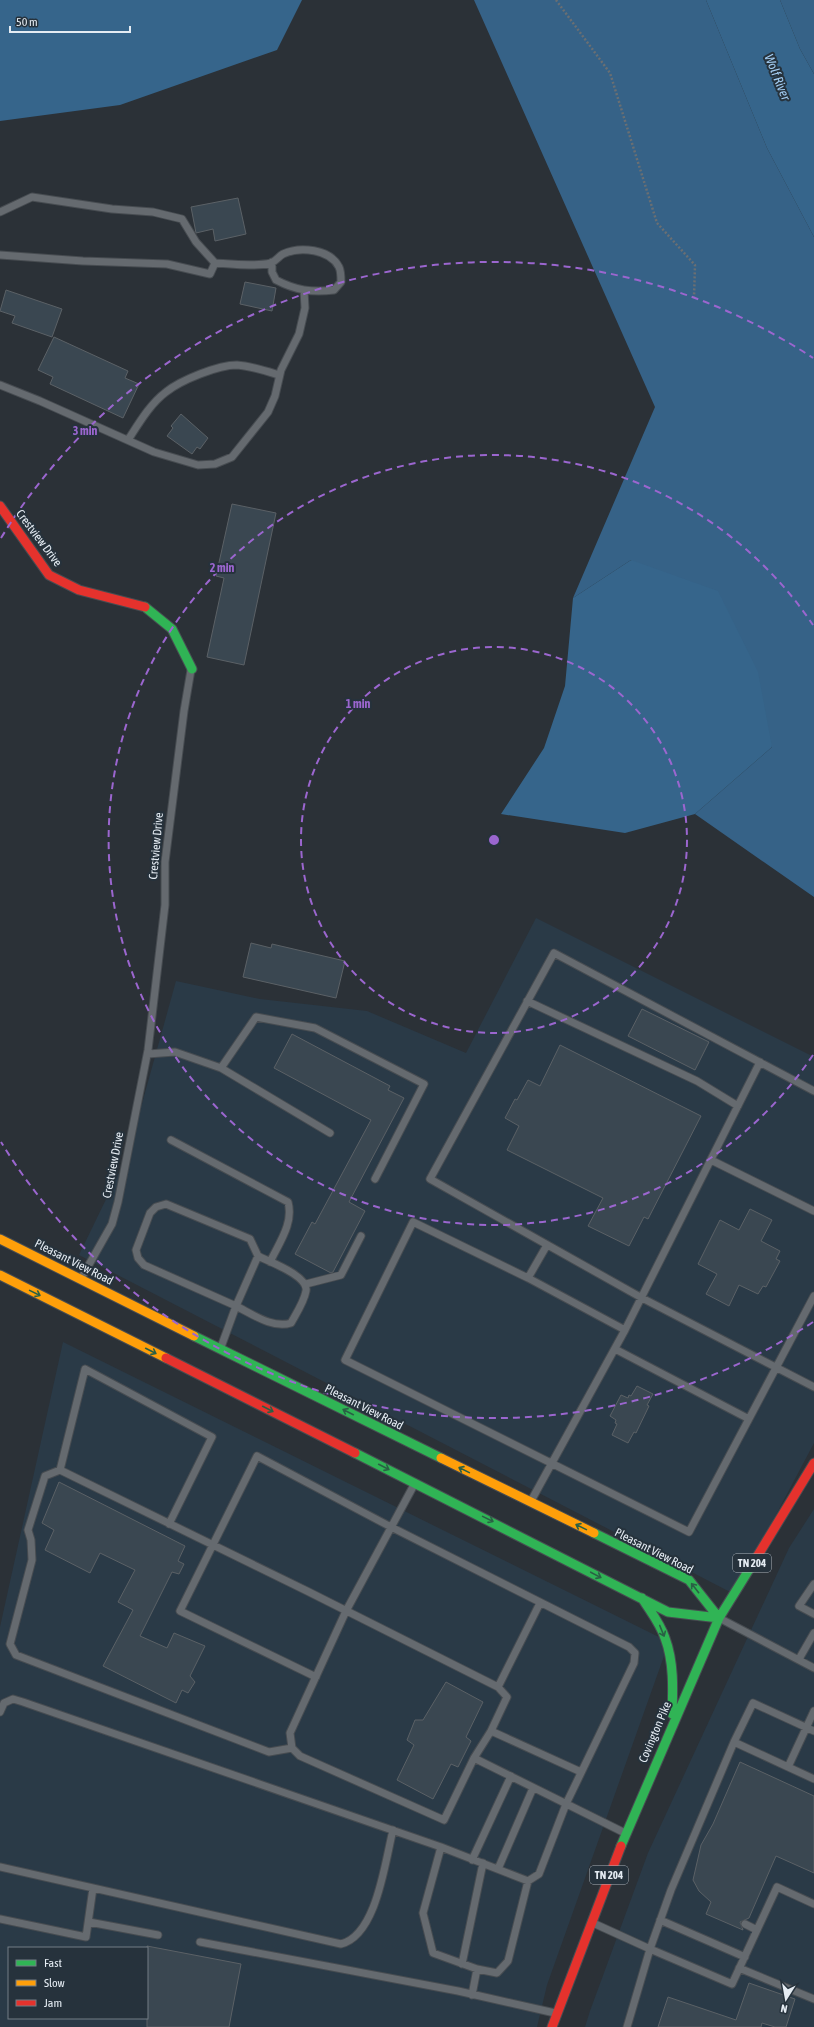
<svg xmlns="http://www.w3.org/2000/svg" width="814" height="2027" viewBox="0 0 814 2027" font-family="'Asap Condensed',sans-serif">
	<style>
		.built { fill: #2a3a47; fill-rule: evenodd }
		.forest { fill: #366287 }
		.water { fill: #36658b }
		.building { fill: #3a4751; stroke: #5b6166 }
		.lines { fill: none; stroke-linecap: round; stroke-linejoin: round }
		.lane-casing { stroke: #474c51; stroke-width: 9 }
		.fast-casing { stroke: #474c51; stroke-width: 11 }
		.slow-casing { stroke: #474c51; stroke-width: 11 }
		.jam-casing { stroke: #474c51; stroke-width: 11 }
		.path { stroke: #6a6f73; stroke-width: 2.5; stroke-dasharray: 2 2; stroke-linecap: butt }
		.lane { stroke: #656a6f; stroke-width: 7 }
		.fast { stroke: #30b455; stroke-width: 9 }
		.slow { stroke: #ff9f0a; stroke-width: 9 }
		.jam { stroke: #e5322d; stroke-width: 9 }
		.oneway { stroke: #2a6045 }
		.ring { fill: none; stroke: #9b66cf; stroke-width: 2; stroke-dasharray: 7 5 }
		.labels { text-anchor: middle; stroke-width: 4; stroke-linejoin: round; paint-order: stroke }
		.shield { fill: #26323c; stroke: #acb4bc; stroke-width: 1 }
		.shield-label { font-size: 11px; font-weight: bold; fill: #e5ecf3 }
		.street-label { font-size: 12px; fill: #e5ecf3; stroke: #26323c }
		.water-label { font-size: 13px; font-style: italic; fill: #a3cdf3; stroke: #26323c }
		.centre { fill: #9b66cf; stroke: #26323c; stroke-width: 2 }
		.ring-label { font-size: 12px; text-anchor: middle; font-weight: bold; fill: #9b66cf; stroke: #26323c; stroke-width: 4; stroke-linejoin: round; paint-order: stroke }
	</style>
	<rect width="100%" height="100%" fill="#2b3137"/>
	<path class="built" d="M536,918L814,1057V1443L734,1594L79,1255L128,1154L176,981L260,999L367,1011L466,1053Z
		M63,1342L669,1642L547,1985L537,2027H0V1627ZM9,1948H147V2018H9Z
		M814,1509V2027H585L590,2011L648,1853L789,1548Z"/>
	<path class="forest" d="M474,0H706L767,148L814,237V897L695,814L772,747L631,560L573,598L655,407Z
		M780,0H814V74L800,49Z"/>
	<path class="water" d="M0,0H302L277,50L120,105L0,121Z
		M706,0H780L800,49L814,74V237L767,148Z
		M631,560L718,591L758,672L772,747L695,814L625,833L501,814L544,748L565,686L573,598Z"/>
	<path class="building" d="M238,198L246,234L215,241L213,229L196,233L191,207Z
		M245,282L276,288L272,311L240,304Z
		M6,290L62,309L52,337L12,323L15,316L0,311Z
		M54,337L128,371L125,378L139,384L123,418L50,384L53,377L38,370Z
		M181,414L208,438L200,449L197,447L192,454L167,436L173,428L171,426Z
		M232,504L276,513L244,665L207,657L224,578L216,576Z
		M251,943L271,948L272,944L345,961L336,998L243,977Z
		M642,1009L709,1042L695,1070L628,1036Z
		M292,1034L390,1086L388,1090L404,1098L349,1202L365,1211L333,1272L331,1273L295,1254L312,1222L315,1224L371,1120L274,1068Z
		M560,1045L701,1116L648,1219L644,1217L629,1246L588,1226L603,1198L507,1150L519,1126L505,1118L515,1099L517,1100L528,1080L540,1086Z
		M750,1209L772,1220L761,1241L780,1251L776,1259L780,1261L766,1287L763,1286L758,1294L739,1285L729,1306L706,1294L717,1274L698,1264L720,1220L739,1230Z
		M637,1386L653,1394L647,1405L649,1406L636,1433L634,1432L628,1443L612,1435L617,1424L615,1423L616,1420L610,1416L621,1395L628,1398L629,1395L631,1396Z
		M59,1482L185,1546L178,1561L184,1564L179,1574L172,1572L140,1636L167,1648L174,1633L205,1646L190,1676L195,1682L188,1693L182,1690L176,1703L103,1666L133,1610L118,1602L135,1570L100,1553L90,1573L45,1550L54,1530L42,1523Z
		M446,1682L483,1702L466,1737L471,1741L458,1767L451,1764L433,1799L397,1780L414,1745L407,1740L415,1720H423Z
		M740,1762L814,1796V1873L776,1856L749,1918L740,1922L743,1930L706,1914L711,1902L699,1891L693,1880L701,1845L713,1824Z
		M147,1946L241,1964L229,2027H147Z
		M749,1983L795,1999L786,2027H775L762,2023L761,2027H658L668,1997L736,2020Z"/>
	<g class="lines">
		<defs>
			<path id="lane" d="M0,212L32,197L112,209L153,212L182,219L196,242L215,263L210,274L167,264L83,261L0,255
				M215,263C233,264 253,267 271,263C276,261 279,256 283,254C300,246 330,249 339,267C341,271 341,277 341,282L334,290C312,293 295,290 276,280L272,272V262
				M0,385L40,401L154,452L198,465L215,464L232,457L268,412L275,396L281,370L299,334L305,308L304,290
				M128,440C139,423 150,404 166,392C181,380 218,365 237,365C251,366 266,371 279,375
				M527,1001L697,1081L738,1106
				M148,1054L175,1052L221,1068L330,1133
				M760,1062L625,1330L528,1278L413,1222L345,1360L689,1532L814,1296
				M221,1068L256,1017L315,1028L424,1084L375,1179
				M814,1091L554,953L430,1179L642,1298L814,1387
				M171,1140L288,1202C294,1223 279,1243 270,1262
				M711,1160L814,1211
				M82,1277L112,1224L118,1202L148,1050L165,905V862L184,711L191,670
				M528,1278L547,1245
				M306,1284L341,1275L361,1236
				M221,1347L236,1306C252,1314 273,1329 291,1323C296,1314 304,1302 306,1291C309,1276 270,1262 258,1256L236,1306L144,1265L138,1258L136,1250L150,1213L156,1207L166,1204L250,1239L258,1256
				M615,1349L749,1419
				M60,1470L85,1369L212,1437L169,1524
				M531,1501L625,1330
				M814,1584L799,1606L814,1614
				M721,1619L814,1668
				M799,1659L814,1633
				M316,1677L180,1611L257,1456L391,1527L629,1647L635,1653L634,1663L566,1804L539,1874L528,1881
				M498,1687L540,1603
				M0,1712L4,1703L13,1699L23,1702L441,1847L528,1881L508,1961L497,1973L477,1969L472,1995
				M491,1731L581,1772
				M734,1742L753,1703L814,1731
				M292,1748L269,1752L16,1655L10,1644L32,1560L31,1540L28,1530L45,1476L60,1470L307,1591L498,1687L507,1697L491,1731L474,1758L444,1820L300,1756L292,1748L290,1733L346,1611L415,1483
				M474,1758L623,1832
				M788,1767L814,1779
				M441,1847L423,1913L433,1953L477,1969
				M472,1860L511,1776
				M0,1867L341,1944C377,1935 385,1861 393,1830
				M498,1869L533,1788
				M0,1919L86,1937L93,1888
				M660,1920L745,1957
				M89,1922L158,1935
				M593,1923L650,1949L732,1984L757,1930L745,1924
				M757,1930L777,1887L814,1904
				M200,1942L458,1991L555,2013
				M462,1964L483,1863
				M739,1968L814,1999
				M627,2027L650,1949L671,1890L734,1742L788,1767L814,1711"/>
			<path id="fast" d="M145,607L172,629L192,669
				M194,1336L441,1458
				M355,1453L668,1612L719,1618
				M594,1533L689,1580L719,1618
				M642,1598C650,1611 660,1623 665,1638C674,1662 673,1689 672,1714
				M621,1846L719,1618L755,1560"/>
			<path id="slow" d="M0,1239L194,1336
				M0,1275L166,1358
				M441,1458L594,1533"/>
			<path id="jam" d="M0,506L49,575L79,590L145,607
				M166,1358L355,1453
				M755,1560L814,1463
				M552,2027L621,1846"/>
		</defs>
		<use href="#lane" class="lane-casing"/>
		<use href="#fast" class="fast-casing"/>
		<use href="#slow" class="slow-casing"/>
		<use href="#jam" class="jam-casing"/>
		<path class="path" d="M556,0L610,73L657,223L695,265L694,298"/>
		<use href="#lane" class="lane"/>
		<use href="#fast" class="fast"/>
		<use href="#slow" class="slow"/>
		<use href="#jam" class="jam"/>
	</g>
	<defs><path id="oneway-shaft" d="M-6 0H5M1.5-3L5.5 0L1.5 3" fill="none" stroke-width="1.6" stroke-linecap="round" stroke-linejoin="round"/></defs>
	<g class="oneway">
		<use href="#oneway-shaft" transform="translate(35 1293) rotate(26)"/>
		<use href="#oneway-shaft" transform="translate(151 1351) rotate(27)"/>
		<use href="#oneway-shaft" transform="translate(268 1409) rotate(27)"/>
		<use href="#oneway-shaft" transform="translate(348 1412) rotate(-153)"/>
		<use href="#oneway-shaft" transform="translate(384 1467) rotate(27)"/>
		<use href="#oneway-shaft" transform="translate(464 1470) rotate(-154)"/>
		<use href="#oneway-shaft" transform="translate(488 1519) rotate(26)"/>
		<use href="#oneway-shaft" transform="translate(581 1527) rotate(-154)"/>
		<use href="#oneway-shaft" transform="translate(596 1575) rotate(28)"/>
		<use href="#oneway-shaft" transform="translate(695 1588) rotate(-128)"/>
		<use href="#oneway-shaft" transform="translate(662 1631) rotate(68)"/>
	</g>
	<g class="ring">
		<circle cx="494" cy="840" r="193"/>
		<path d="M813 1055A385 385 0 1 1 813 625"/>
		<path d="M813 1322A578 578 0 0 1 1 1142M1 538A578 578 0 0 1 813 358"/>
	</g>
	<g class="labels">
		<g class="shield">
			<rect x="733" y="1554" width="38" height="18" rx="3"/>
			<rect x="590" y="1866" width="38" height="18" rx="3"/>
		</g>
		<g class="shield-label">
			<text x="752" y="1567">TN 204</text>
			<text x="609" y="1879">TN 204</text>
		</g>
		<g class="street-label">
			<text transform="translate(39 538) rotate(53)" y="4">Crestview Drive</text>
			<text transform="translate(156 846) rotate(-85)" y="4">Crestview Drive</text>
			<text transform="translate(113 1165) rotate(-79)" y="4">Crestview Drive</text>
			<text transform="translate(74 1262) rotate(27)" y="4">Pleasant View Road</text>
			<text transform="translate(364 1407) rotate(27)" y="4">Pleasant View Road</text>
			<text transform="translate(654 1551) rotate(27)" y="4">Pleasant View Road</text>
			<text transform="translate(655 1732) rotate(-67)" y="4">Covington Pike</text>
		</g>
		<g class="water-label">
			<text transform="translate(778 77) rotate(68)" y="5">Wolf River</text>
		</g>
	</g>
	<circle cx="494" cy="840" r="6" class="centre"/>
	<g class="ring-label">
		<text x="85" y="435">3 min</text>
		<text x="222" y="572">2 min</text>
		<text x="358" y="708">1 min</text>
	</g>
	<rect x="8" y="1947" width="140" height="72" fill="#26323c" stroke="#727c85"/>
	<rect x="16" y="1960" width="20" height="6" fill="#30b455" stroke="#727c85"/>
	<text x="44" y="1967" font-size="12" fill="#e5ecf3">Fast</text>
	<rect x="16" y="1980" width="20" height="6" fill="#ff9f0a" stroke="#727c85"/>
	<text x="44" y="1987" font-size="12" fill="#e5ecf3">Slow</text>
	<rect x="16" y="2000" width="20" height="6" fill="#e5322d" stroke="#727c85"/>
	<text x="44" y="2007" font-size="12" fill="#e5ecf3">Jam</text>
	<g transform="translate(786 1999) rotate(191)" stroke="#26323c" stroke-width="3" paint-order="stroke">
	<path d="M0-3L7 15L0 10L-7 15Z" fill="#e5ecf3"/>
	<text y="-6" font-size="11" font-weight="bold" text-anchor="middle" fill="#e5ecf3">N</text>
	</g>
	<path d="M10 26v6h120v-6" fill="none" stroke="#e5ecf3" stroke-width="2"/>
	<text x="16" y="26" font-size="12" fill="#e5ecf3" stroke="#26323c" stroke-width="3" paint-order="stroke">50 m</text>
</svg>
